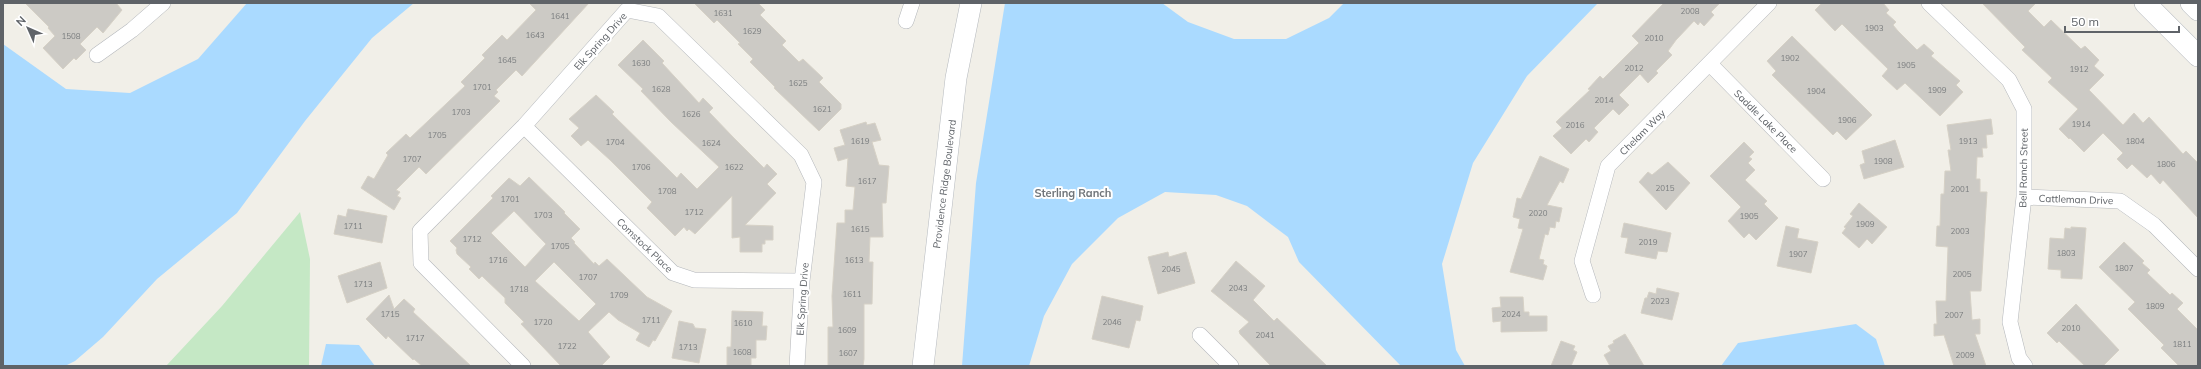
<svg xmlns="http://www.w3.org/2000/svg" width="2201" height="369" viewBox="0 0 2201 369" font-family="Mulish,sans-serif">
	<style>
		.green { fill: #c5e8c5 }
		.water { fill: #aadaff }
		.building { fill: #cccac5; stroke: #d6d1c6; fill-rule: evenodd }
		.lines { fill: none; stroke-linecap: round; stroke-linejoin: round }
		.street-casing { stroke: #b5b8bc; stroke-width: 16 }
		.secondary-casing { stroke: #b6babf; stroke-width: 22 }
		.street { stroke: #fff; stroke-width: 15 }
		.secondary { stroke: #fff; stroke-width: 21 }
		.labels { text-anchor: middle; stroke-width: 4; stroke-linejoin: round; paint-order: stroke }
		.number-label { font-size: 8px; fill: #7a7d7f }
		.street-label { font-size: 10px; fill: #5f6368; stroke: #fff }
		.neighbourhood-label { font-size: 11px; font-weight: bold; fill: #70757a; stroke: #fff }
	</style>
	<rect width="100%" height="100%" fill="#f1efe8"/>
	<path class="green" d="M300,212L310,259L309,366H166L222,306Z"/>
	<path class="water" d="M247,3H414L372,38L305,121L237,213L157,279L103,337L75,361L65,366L3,365V44L66,89L130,93L198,59Z
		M1005,3H1162L1188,22L1234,39H1286L1329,18L1344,3H1598L1527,76L1473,163L1442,264L1456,350L1465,366H1401L1299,262L1288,237L1247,206L1216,195L1165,192L1118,218L1072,264L1044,316L1029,366H962L976,183Z
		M1856,324L1876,339L1885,366H1721L1738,343Z
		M326,344L359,345L375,366H321Z"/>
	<path class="building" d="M25,3H116L122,10L103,33L97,27L80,44L86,50L76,60L74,58L63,69L43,48L55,36L48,28L49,27Z
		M529,3H589L522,76L516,70L496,90L498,92L494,96L500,101L426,174L419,167L396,190L400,192L397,196L401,198L394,210L361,188L368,176L374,179L388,155L386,153L406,134L410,138L465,86L461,82L485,58L482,55L502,35L507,40L536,10Z
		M694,3H758L765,10L760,15L786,41L782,45L799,62L803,59L823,78L819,82L841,104V109L819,131L774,88L775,87L750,62L753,59L738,44L740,43L717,20L714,23Z
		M1664,3H1720L1711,12L1714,15L1704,26L1700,22L1698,25L1694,21L1676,40L1668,51L1672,55L1656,71L1658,73L1648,83L1640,74L1619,95L1629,105L1619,115L1613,109L1594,128L1598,132L1589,142L1586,139L1571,154L1553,136L1562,128L1556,122L1590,90L1588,89L1600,76L1603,79L1639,43L1632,36Z
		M1822,3H1883L1889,10L1886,13L1896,22L1893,25L1898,31L1917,50L1924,44L1934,53L1931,56L1960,81L1956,85L1963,92L1940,116L1905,83L1897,90L1882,76L1888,69L1842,24L1835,31L1815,10Z
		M1982,3H2036L2028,11L2044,27L2051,20L2081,49L2085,46L2099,60L2094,66L2104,75L2089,90L2123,125L2134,113L2143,123L2149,117L2183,154L2186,151L2198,163V218L2163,180L2160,184L2151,174L2147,178L2132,164L2127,169L2117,159L2123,153L2103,133L2084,152L2070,138L2069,139L2059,129L2078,109L2048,82L2052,78L2022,50L2025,47Z
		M1792,36L1872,115L1846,140L1837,131L1833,135L1772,75L1776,71L1767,61Z
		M643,40L664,61L662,63L699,103L703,98L713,108L709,112L733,137L764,168L767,164L777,174L767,184L776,193L745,225L773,226V240H765V244H762V252H740V237L732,238V196L695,234L689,229L687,231L684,227L675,236L647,208L652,202L610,160L588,140L581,146L571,136L579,128L569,119L596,95L614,112L612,114L677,178L681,173L697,189L719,167L671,122L641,91L643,89L618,65Z
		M1991,119L1993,134L1986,135L1987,148H1982L1983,157H1977L1976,179H1980V192H1987L1981,291H1970L1972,320L1980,319V334H1975L1986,366H1954L1944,335L1934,336V324H1937L1936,301H1946L1948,247L1936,246L1937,226H1940L1941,194H1944L1945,171H1951L1948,150H1951L1947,125Z
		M866,122L867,125L875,123L881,140L872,142L879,165L889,166L886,203H882L883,237H870L869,262H873L872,304H864V359L863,366H828V327H833L832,296L837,223H845V210H853L855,187L846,186L848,158L838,161L834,148L845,145L840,130Z
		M1895,140L1904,167L1864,179L1860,165L1865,163L1862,151Z
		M1744,142L1754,152L1749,157L1752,159L1748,163L1755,170L1745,180L1767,201L1764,204L1778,218L1756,240L1749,233L1744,238L1728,221L1741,207L1710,176Z
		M1540,156L1569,169L1563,183L1560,181L1547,205L1562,208L1559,222L1556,221L1555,228L1550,227L1548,235L1545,234L1539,259L1544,260L1543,264L1547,266L1543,280L1510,272L1523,229L1518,228L1520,219L1513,217L1517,198L1521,199Z
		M1668,162L1690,183L1666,210L1639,182L1648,172L1652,175Z
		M529,177L565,212L564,213L580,229L571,238L575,242L574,243L594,264L595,262L599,266L607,259L647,297L672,311L655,341L653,340L649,347L636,340L640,333L618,320L609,312L588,332L610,357L601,366H561L521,324L524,322L505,303V298L482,276L479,279L469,269L471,267L457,254L456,250L457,248L450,241L493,198L491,196L509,178L520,186ZM514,211L546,244L525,267L491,233ZM554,262L596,304L579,321L535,281Z
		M1859,203L1887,227L1872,244L1867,239L1859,248L1842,233L1846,228L1844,227L1853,216L1850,214Z
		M348,209L387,216L382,243L334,234L338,215L346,217Z
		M1624,223L1671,233L1667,252L1658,251L1656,259L1625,253L1628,238L1621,237Z
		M1786,226L1799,229L1797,238L1818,242L1811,273L1777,266Z
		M2071,227L2086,228L2082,279L2061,278V270L2048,269L2050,238L2064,239L2065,228L2071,229Z
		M2124,242L2144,261L2142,263L2150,270L2147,273L2170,295L2172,293L2183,303L2177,309L2198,330V366H2179L2161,348L2164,345L2128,309L2135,302L2099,267Z
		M1168,252L1169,257L1186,252L1195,283L1158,294L1148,257Z
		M1236,261L1265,286L1253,300L1274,321L1277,318L1327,366H1271L1240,334L1239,331L1249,322L1211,291Z
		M380,262L387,288L347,303L338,276Z
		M1657,288L1679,293L1672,320L1641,313L1645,298H1647L1649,292L1656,294Z
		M389,295L394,309L404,299L415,309L413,312L471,366H422L414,359L413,360L388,336L386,339L366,319Z
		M1102,296L1143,306L1140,321L1136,320L1129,348L1092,339Z
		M1500,297H1523L1524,312H1529V316H1547V331L1501,332V321L1493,322L1492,308L1501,307Z
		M2076,304L2119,350L2103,366H2085L2059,341L2057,343L2047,333Z
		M732,311L763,312L762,326H767L766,340H756V358H751V366H727V347H731Z
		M679,321L693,324L695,328L706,329L699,363L672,358Z
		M1625,334L1633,347L1644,366H1610L1604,355L1611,351L1608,346L1614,343L1613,341Z
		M1561,341L1575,346L1573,350L1577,352L1571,366H1551Z"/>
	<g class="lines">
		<defs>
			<path id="street" d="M1929,3L2009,80L2024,109V197L2010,322L2019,358L2025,366
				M906,21L912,3
				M97,55L132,30L163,3
				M1710,64L1823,179
				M524,126L673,273L694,280L802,281
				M2024,197L2120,201L2154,225L2198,269
				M1593,295L1582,261L1608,166L1769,3
				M1200,335L1231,366
				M523,366L421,263L420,231L524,126L627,10L658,16L801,155L814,182L802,281L797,366"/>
			<path id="secondary" d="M2145,3L2198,56
				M2191,3L2198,10
				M923,366L956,78L971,3"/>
		</defs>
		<use href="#street" class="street-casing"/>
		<use href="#secondary" class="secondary-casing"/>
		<use href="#street" class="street"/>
		<use href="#secondary" class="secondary"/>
	</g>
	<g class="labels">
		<g class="number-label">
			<text x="1690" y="14">2008</text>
			<text x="723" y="16">1631</text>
			<text x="560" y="19">1641</text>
			<text x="1874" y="31">1903</text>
			<text x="752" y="34">1629</text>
			<text x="535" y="38">1643</text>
			<text x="71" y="39">1508</text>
			<text x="1654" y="41">2010</text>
			<text x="1790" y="61">1902</text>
			<text x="507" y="63">1645</text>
			<text x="641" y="66">1630</text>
			<text x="1906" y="68">1905</text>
			<text x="1634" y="71">2012</text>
			<text x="2079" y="72">1912</text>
			<text x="798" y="86">1625</text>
			<text x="482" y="90">1701</text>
			<text x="661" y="92">1628</text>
			<text x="1937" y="93">1909</text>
			<text x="1816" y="94">1904</text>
			<text x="1604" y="103">2014</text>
			<text x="822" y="112">1621</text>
			<text x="461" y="115">1703</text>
			<text x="691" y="117">1626</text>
			<text x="1847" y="123">1906</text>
			<text x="2081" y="127">1914</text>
			<text x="1575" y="128">2016</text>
			<text x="437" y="138">1705</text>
			<text x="860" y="144">1619</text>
			<text x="1968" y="144">1913</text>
			<text x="2135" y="144">1804</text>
			<text x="615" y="145">1704</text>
			<text x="711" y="146">1624</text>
			<text x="412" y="162">1707</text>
			<text x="1883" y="164">1908</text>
			<text x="2166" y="167">1806</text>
			<text x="641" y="170">1706</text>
			<text x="734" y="170">1622</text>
			<text x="867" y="184">1617</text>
			<text x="1665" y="191">2015</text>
			<text x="1960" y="192">2001</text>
			<text x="667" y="194">1708</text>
			<text x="510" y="202">1701</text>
			<text x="694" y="215">1712</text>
			<text x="1538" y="216">2020</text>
			<text x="543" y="218">1703</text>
			<text x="1749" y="219">1905</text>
			<text x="1865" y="227">1909</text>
			<text x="353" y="229">1711</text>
			<text x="860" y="232">1615</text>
			<text x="1960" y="234">2003</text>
			<text x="472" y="242">1712</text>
			<text x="1648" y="245">2019</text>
			<text x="560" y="249">1705</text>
			<text x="2066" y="256">1803</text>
			<text x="1798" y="257">1907</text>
			<text x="498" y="263">1716</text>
			<text x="854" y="263">1613</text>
			<text x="2124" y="271">1807</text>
			<text x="1171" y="272">2045</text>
			<text x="1962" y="277">2005</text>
			<text x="588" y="280">1707</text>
			<text x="363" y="287">1713</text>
			<text x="1238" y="291">2043</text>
			<text x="519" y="292">1718</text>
			<text x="852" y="297">1611</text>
			<text x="619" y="298">1709</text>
			<text x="1660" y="304">2023</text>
			<text x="2155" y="309">1809</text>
			<text x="390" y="317">1715</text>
			<text x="1511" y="317">2024</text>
			<text x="1954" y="318">2007</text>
			<text x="651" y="323">1711</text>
			<text x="543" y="325">1720</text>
			<text x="1112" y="325">2046</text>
			<text x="743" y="326">1610</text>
			<text x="2071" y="331">2010</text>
			<text x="847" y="333">1609</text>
			<text x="1265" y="338">2041</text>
			<text x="415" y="341">1717</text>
			<text x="2182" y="347">1811</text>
			<text x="567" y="349">1722</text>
			<text x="688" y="350">1713</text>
			<text x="742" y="355">1608</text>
			<text x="848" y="356">1607</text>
			<text x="1965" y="358">2009</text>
		</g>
		<g class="street-label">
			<text transform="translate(600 41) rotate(-48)" y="4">Elk Spring Drive</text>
			<text transform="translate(1766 121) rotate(45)" y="4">Saddle Lake Place</text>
			<text transform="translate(1642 132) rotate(-45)" y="4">Chelam Way</text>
			<text transform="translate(2023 168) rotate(-89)" y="4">Bell Ranch Street</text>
			<text transform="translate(944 184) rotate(-83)" y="4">Providence Ridge Boulevard</text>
			<text transform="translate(2076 199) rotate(2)" y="4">Cattleman Drive</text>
			<text transform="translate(645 245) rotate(44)" y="4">Comstock Place</text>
			<text transform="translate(802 299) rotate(-86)" y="4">Elk Spring Drive</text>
		</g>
		<g class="neighbourhood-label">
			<text x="1073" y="197">Sterling Ranch</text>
		</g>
	</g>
	<rect width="2201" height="369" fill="none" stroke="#5f6368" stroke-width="8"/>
	<g transform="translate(28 28) rotate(315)" stroke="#ffffff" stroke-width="3" paint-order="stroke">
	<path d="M0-3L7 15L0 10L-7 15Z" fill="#5f6368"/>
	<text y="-6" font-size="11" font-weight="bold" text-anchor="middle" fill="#5f6368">N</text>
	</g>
	<path d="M2065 26v6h114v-6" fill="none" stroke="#5f6368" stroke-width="2"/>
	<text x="2071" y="26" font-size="12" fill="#5f6368" stroke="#ffffff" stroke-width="3" paint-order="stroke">50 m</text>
</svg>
